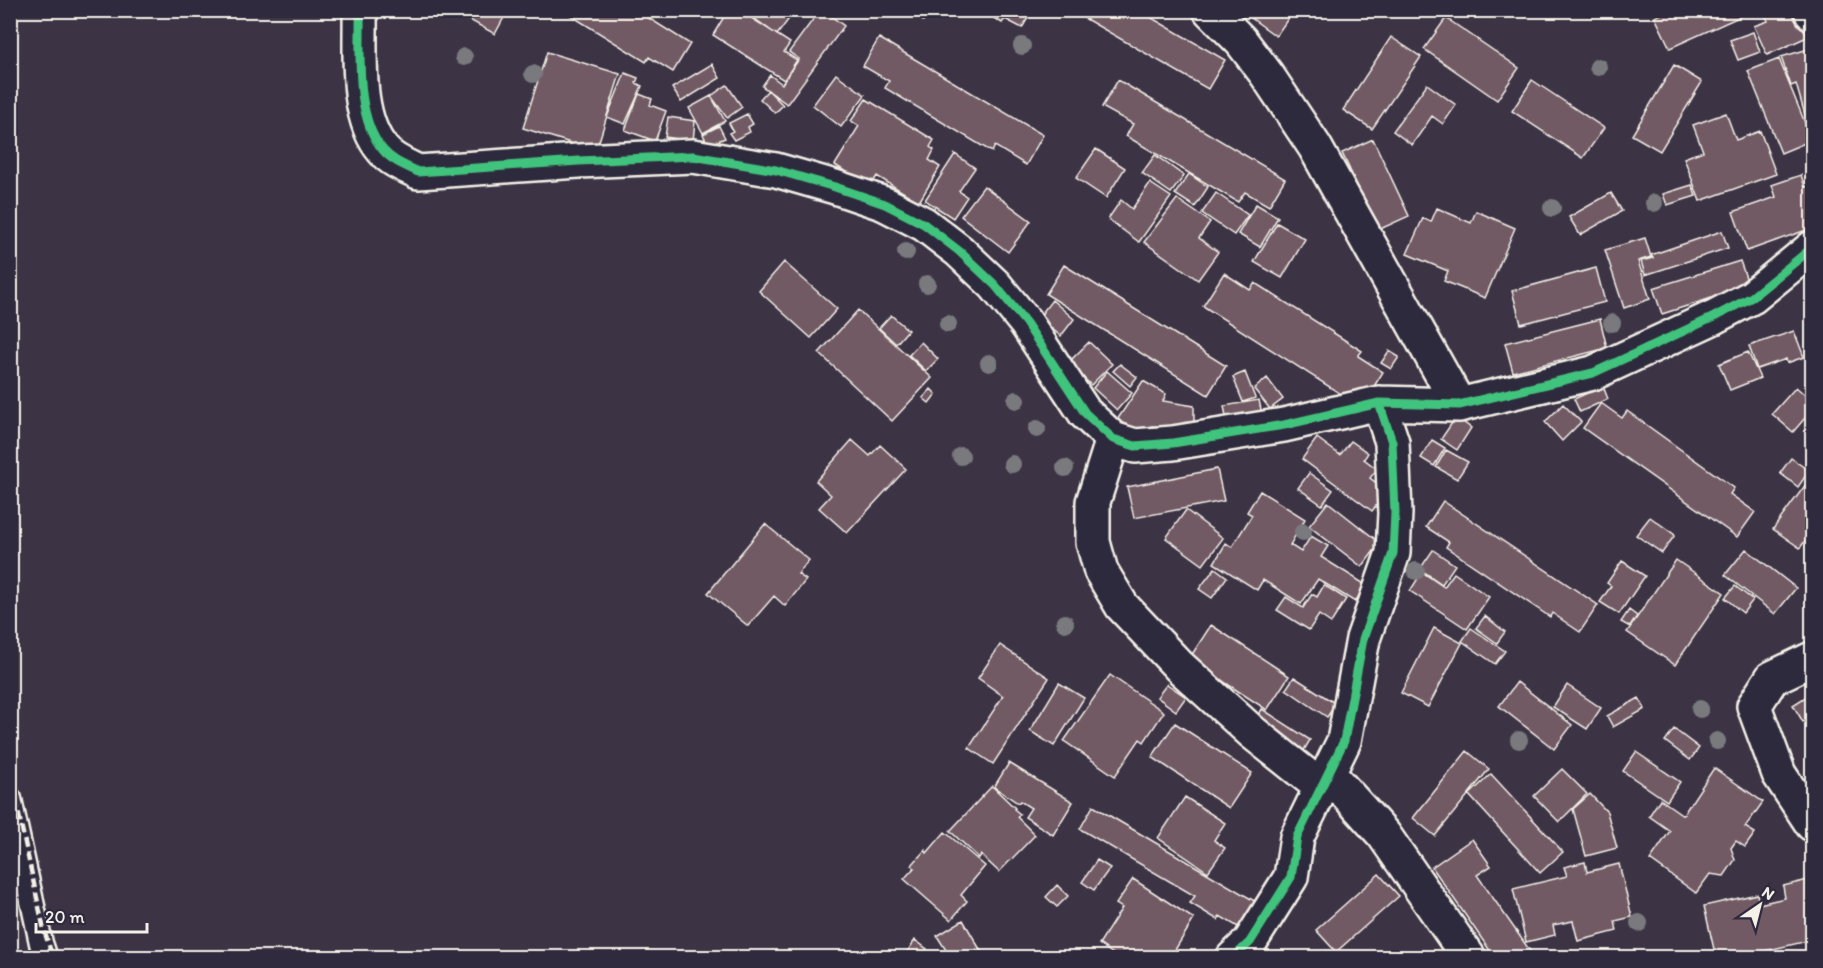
<svg xmlns="http://www.w3.org/2000/svg" width="1823" height="968" viewBox="0 0 1823 968" font-family="Itim,sans-serif">
	<style>
		.building { fill: #725a65; stroke: #f4f1e8; stroke-width: 1.5 }
		.lines { fill: none; stroke-linecap: round; stroke-linejoin: round }
		.lane-casing { stroke: #f4f1e8; stroke-width: 27 }
		.street-casing { stroke: #f4f1e8; stroke-width: 38 }
		.lane { stroke: #2f2a3d; stroke-width: 22 }
		.street { stroke: #2f2a3d; stroke-width: 33 }
		.rail { stroke: #f4f1e8; stroke-width: 4.5; stroke-dasharray: 9 4.5; stroke-linecap: butt }
		.cycleway-casing { stroke: #2f2a3d; stroke-width: 13 }
		.cycleway { stroke: #40c37c; stroke-width: 9 }
		.tree { fill: #7a7a7e }
	</style>
	<rect width="100%" height="100%" fill="#3c3445"/>
	<filter id="ink" filterUnits="userSpaceOnUse"><feTurbulence type="fractalNoise" baseFrequency=".0167" numOctaves="2"/><feDisplacementMap in="SourceGraphic" scale="12" xChannelSelector="R" yChannelSelector="G"/><feConvolveMatrix kernelMatrix="1 2 1 2 8 2 1 2 1" color-interpolation-filters="sRGB"/></filter>
	<g filter="url(#ink)">
		<path class="building" d="M467,10H508L495,34L464,17Z
			M562,10H636L690,44L673,72L649,57L646,62Z
			M728,10H739L790,43L784,52L797,60L784,80L713,35Z
			M755,10H783L791,16L777,35L751,16Z
			M820,10H823L844,26L787,104L762,86L770,75L782,84L799,59L789,52Z
			M909,10H932L923,21Z
			M993,10H1030L1032,11L1022,28L1005,19L1002,23L990,16Z
			M1070,10H1138L1225,60L1208,89Z
			M1240,10H1294L1276,36Z
			M1669,10H1746L1748,13L1670,48L1655,17Z
			M1763,10H1796L1807,37L1767,55L1754,26L1768,21Z
			M1446,18L1519,68L1497,100L1424,49Z
			M1753,32L1760,52L1738,60L1730,40Z
			M1391,37L1421,57L1372,129L1343,110Z
			M879,38L1043,135L1026,165L995,146L992,152L885,88L889,81L863,66Z
			M1812,48V139L1796,84L1791,86L1781,57Z
			M547,52L620,74L596,151L523,128Z
			M1779,59L1812,140L1781,153L1748,71Z
			M712,64L720,78L681,102L672,88Z
			M1674,65L1702,82L1660,151L1632,135Z
			M625,73L638,78L636,83L642,86L625,124L607,117Z
			M836,74L865,95L841,127L813,105Z
			M1118,80L1285,179L1269,206L1245,192L1238,202L1126,136L1133,124L1102,107Z
			M1532,80L1604,128L1583,158L1512,111Z
			M1427,84L1456,105L1443,124L1432,116L1412,145L1393,131Z
			M727,85L742,107L727,118L711,96Z
			M768,90L783,105L775,113L760,99Z
			M639,94L652,99L650,105L666,111L655,141L625,130Z
			M711,96L725,121L703,133L689,108Z
			M866,99L934,140L930,147L934,150L929,160L940,167L919,202L877,176L870,187L835,165L859,126L851,121Z
			M1726,113L1736,140L1760,131L1776,174L1700,201L1684,158L1703,151L1693,125Z
			M747,114L753,124L748,127L750,132L734,140L729,133L733,131L729,123Z
			M668,117L695,121L693,141L665,137Z
			M719,126L725,138L708,145L703,134Z
			M1373,139L1409,216L1378,230L1342,153Z
			M1096,149L1125,168L1106,198L1076,178Z
			M955,154L975,168L959,191L967,197L953,218L925,200Z
			M1155,155L1184,176L1171,193L1142,173Z
			M1189,174L1208,187L1195,207L1175,194Z
			M1801,175L1805,187L1812,185V228L1747,251L1733,212L1776,197L1772,185Z
			M1150,183L1171,197L1139,242L1108,219L1121,200L1132,209Z
			M1692,185L1696,196L1667,205L1663,194Z
			M984,186L1031,221L1008,252L961,216Z
			M1216,193L1248,215L1234,235L1202,213Z
			M1611,193L1622,211L1580,235L1569,217Z
			M1177,199L1210,222L1199,238L1218,252L1198,280L1144,242Z
			M1256,204L1278,217L1260,247L1238,234Z
			M1437,208L1471,223L1476,211L1515,228L1485,298L1444,281L1448,271L1407,254L1423,218L1431,222Z
			M1277,223L1305,239L1282,278L1254,262Z
			M1722,231L1728,248L1645,275L1641,261L1653,258L1651,255Z
			M1645,238L1651,257L1638,261L1650,299L1624,308L1605,250Z
			M1740,261L1749,286L1662,314L1653,288Z
			M784,262L837,309L811,338L759,291Z
			M1064,265L1226,366L1208,395L1046,294Z
			M1596,268L1605,302L1521,324L1512,291Z
			M1224,273L1250,290L1255,283L1362,351L1358,356L1383,372L1361,407L1203,306Z
			M1052,300L1074,319L1061,336L1038,318Z
			M858,310L932,378L892,421L819,353Z
			M891,315L908,330L896,344L879,328Z
			M1600,319L1607,348L1513,372L1505,343Z
			M1794,331L1804,357L1787,363L1786,359L1757,369L1749,346Z
			M921,342L938,359L926,371L909,355Z
			M1089,342L1112,364L1091,385L1068,363Z
			M1389,351L1399,357L1391,369L1381,363Z
			M1748,352L1760,378L1730,390L1719,364Z
			M1120,364L1137,377L1130,386L1113,371Z
			M1107,371L1132,393L1117,410L1093,388Z
			M1245,372L1255,398L1243,402L1233,377Z
			M1267,378L1283,399L1270,409L1254,389Z
			M1143,381L1166,394L1163,401L1194,406V429L1151,426L1143,442L1115,423Z
			M1603,386L1608,399L1580,412L1574,399Z
			M1796,387L1812,401V410L1793,432L1772,414Z
			M931,389L936,394L929,403L923,398Z
			M1259,400L1264,424L1229,431L1224,406Z
			M1601,403L1622,418L1627,411L1734,488L1730,494L1755,512L1737,537L1583,428Z
			M1563,404L1581,422L1562,441L1545,422Z
			M1456,417L1471,428L1457,450L1441,439Z
			M1317,438L1340,455L1351,441L1368,453L1364,459L1377,469L1370,478L1387,491L1372,511L1302,459Z
			M852,440L870,456L880,445L906,469L847,533L819,508L831,495L816,481Z
			M1432,440L1445,448L1434,466L1421,458Z
			M1446,450L1468,462L1457,479L1436,467Z
			M1791,458L1809,471L1798,487L1780,473Z
			M1217,469L1224,501L1134,518L1127,487Z
			M1309,473L1333,490L1322,505L1298,488Z
			M1812,476V531L1800,548L1773,529Z
			M1260,491L1305,519L1290,545L1301,552L1311,536L1328,546L1321,557L1366,585L1355,602L1318,579L1301,604L1263,580L1257,590L1214,563L1226,543L1232,547L1252,515L1247,512Z
			M1443,501L1598,605L1580,632L1552,613L1550,617L1446,547L1449,542L1426,527Z
			M1328,502L1380,543L1362,567L1309,526Z
			M1186,510L1223,538L1203,565L1166,538Z
			M1650,517L1675,535L1662,553L1636,535Z
			M765,524L809,560L798,574L806,580L785,606L774,596L748,626L708,593Z
			M1746,549L1796,588L1775,614L1725,575Z
			M1433,550L1455,565L1442,584L1420,569Z
			M1676,560L1724,593L1675,665L1627,632Z
			M1622,561L1645,576L1619,614L1600,602L1611,586L1607,583Z
			M1215,568L1227,577L1212,598L1199,589Z
			M1422,572L1444,587L1454,573L1489,597L1467,629L1410,591Z
			M1324,585L1346,599L1331,623L1319,615L1309,630L1277,610L1286,597L1303,608L1312,594L1317,597Z
			M1735,586L1753,600L1743,613L1725,598Z
			M1629,610L1637,616L1630,627L1621,622Z
			M1485,616L1505,632L1497,643L1476,628Z
			M1211,625L1289,676L1267,710L1189,659Z
			M1434,628L1462,643L1428,707L1401,693Z
			M1471,628L1505,651L1495,664L1462,641Z
			M1000,645L1049,678L993,764L969,748L1003,696L978,678Z
			M1110,675L1164,712L1144,742L1140,739L1115,776L1064,741Z
			M1294,677L1336,704L1327,717L1286,689Z
			M1517,682L1572,725L1554,749L1499,706Z
			M1059,683L1084,698L1054,746L1030,731Z
			M1167,684L1186,697L1176,711L1157,697Z
			M1567,685L1601,708L1587,729L1553,707Z
			M1807,696L1812,706V716L1803,722L1793,705Z
			M1639,698L1645,709L1613,727L1607,716Z
			M1262,709L1310,740L1303,752L1255,721Z
			M1175,723L1252,773L1229,808L1152,757Z
			M1674,729L1699,748L1690,760L1665,741Z
			M1467,751L1489,769L1435,836L1413,818Z
			M1636,752L1680,782L1667,801L1623,771Z
			M1009,763L1073,802L1053,835L1025,817L1031,808L1020,801L1018,803L994,787Z
			M1714,768L1763,802L1745,827L1755,833L1745,847L1736,841L1731,848L1735,860L1724,876L1710,874L1696,893L1650,860L1670,831L1649,816L1660,799L1683,815Z
			M1562,769L1587,794L1559,822L1534,796Z
			M1491,774L1563,852L1540,873L1469,795Z
			M992,786L1015,808L1014,809L1020,814L1017,817L1035,835L999,872L981,855L979,858L950,831Z
			M1590,794L1607,812L1617,848L1586,856L1573,809Z
			M1185,797L1225,823L1214,840L1225,848L1208,872L1158,838Z
			M1093,806L1258,903L1243,930L1220,916L1218,920L1190,903L1195,896L1080,829Z
			M945,832L985,866L961,895L967,901L951,920L904,879L914,868L912,865L925,850L927,853Z
			M1472,839L1491,866L1477,875L1535,958H1495L1432,867Z
			M1097,860L1110,868L1094,890L1082,882Z
			M1585,862L1587,872L1619,864L1632,917L1615,921L1617,931L1578,941L1573,921L1553,925L1555,935L1526,942L1513,889L1567,876L1564,867Z
			M1379,874L1399,896L1336,952L1316,930Z
			M1133,879L1194,919L1170,958H1119L1099,944L1122,908L1116,904Z
			M1812,879V940L1735,958H1716L1704,906L1757,894L1759,904L1785,898L1783,886Z
			M1057,885L1068,896L1057,907L1046,897Z
			M963,920L985,958H951L937,936Z
			M915,940L927,949L922,956L923,958H903Z"/>
		<g class="lines">
			<defs>
				<path id="lane" d="M10,799L41,943L46,958"/>
				<path id="street" d="M360,10C361,53 354,116 383,150C392,161 406,166 418,172L579,161L693,156L776,170L835,187L885,204L924,224L959,251L995,285L1026,323L1085,413L1113,439L1135,446L1173,443L1284,425L1379,403L1459,405L1593,373L1714,317L1752,297L1812,248
					M1210,10L1241,41L1267,75L1315,147L1459,405
					M1811,10L1812,13
					M1113,439L1093,502V542L1101,571L1122,606L1179,666L1252,732L1321,787
					M1812,659L1772,678L1754,706L1779,774L1812,824
					M1328,773L1384,835L1469,958
					M1233,958L1250,942L1291,877L1297,837L1344,741L1363,639L1393,553L1395,513L1392,442L1379,403"/>
			</defs>
			<use href="#lane" class="lane-casing"/>
			<use href="#street" class="street-casing"/>
			<use href="#lane" class="lane"/>
			<use href="#street" class="street"/>
			<path class="rail" d="M10,774L44,930L53,958"/>
			<defs>
				<path id="cycleway" d="M360,10C361,53 354,116 383,150C392,161 406,166 418,172L579,161L693,156L776,170L835,187L885,204L924,224L959,251L995,285L1026,323L1085,413L1113,439L1135,446L1173,443L1284,425L1379,403L1459,405L1593,373L1714,317L1752,297L1812,248
					M1233,958L1250,942L1291,877L1297,837L1344,741L1363,639L1393,553L1395,513L1392,442L1379,403"/>
			</defs>
			<use href="#cycleway" class="cycleway-casing"/>
			<use href="#cycleway" class="cycleway"/>
		</g>
		<g class="tree">
			<circle cx="1022" cy="46" r="9"/>
			<circle cx="464" cy="57" r="9"/>
			<circle cx="1598" cy="67" r="9"/>
			<circle cx="533" cy="74" r="9"/>
			<circle cx="1654" cy="203" r="9"/>
			<circle cx="1552" cy="208" r="9"/>
			<circle cx="906" cy="252" r="9"/>
			<circle cx="927" cy="284" r="9"/>
			<circle cx="1612" cy="323" r="9"/>
			<circle cx="948" cy="324" r="9"/>
			<circle cx="989" cy="363" r="9"/>
			<circle cx="1016" cy="400" r="9"/>
			<circle cx="1037" cy="429" r="9"/>
			<circle cx="961" cy="456" r="9"/>
			<circle cx="1012" cy="464" r="9"/>
			<circle cx="1065" cy="468" r="9"/>
			<circle cx="1303" cy="532" r="9"/>
			<circle cx="1416" cy="571" r="9"/>
			<circle cx="1065" cy="623" r="9"/>
			<circle cx="1700" cy="709" r="9"/>
			<circle cx="1519" cy="740" r="9"/>
			<circle cx="1717" cy="741" r="9"/>
			<circle cx="1639" cy="923" r="9"/>
		</g>
	</g>
	<rect width="1823" height="968" fill="none" stroke="#2f2a3d" stroke-width="36"/>
	<rect x="18" y="18" width="1787" height="932" fill="none" stroke="#f4f1e8" stroke-width="2" filter="url(#ink)"/>
	<g transform="translate(1760 905) rotate(35)" stroke="#2f2a3d" stroke-width="4.5" paint-order="stroke">
	<path d="M0-4.5L10 22L0 15L-10 22Z" fill="#f4f1e8"/>
	<text y="-9" font-size="16" font-weight="bold" text-anchor="middle" fill="#f4f1e8">N</text>
	</g>
	<path d="M36 923v9h111v-9" fill="none" stroke="#f4f1e8" stroke-width="3"/>
	<text x="45" y="923" font-size="18" fill="#f4f1e8" stroke="#2f2a3d" stroke-width="4.5" paint-order="stroke">20 m</text>
</svg>
